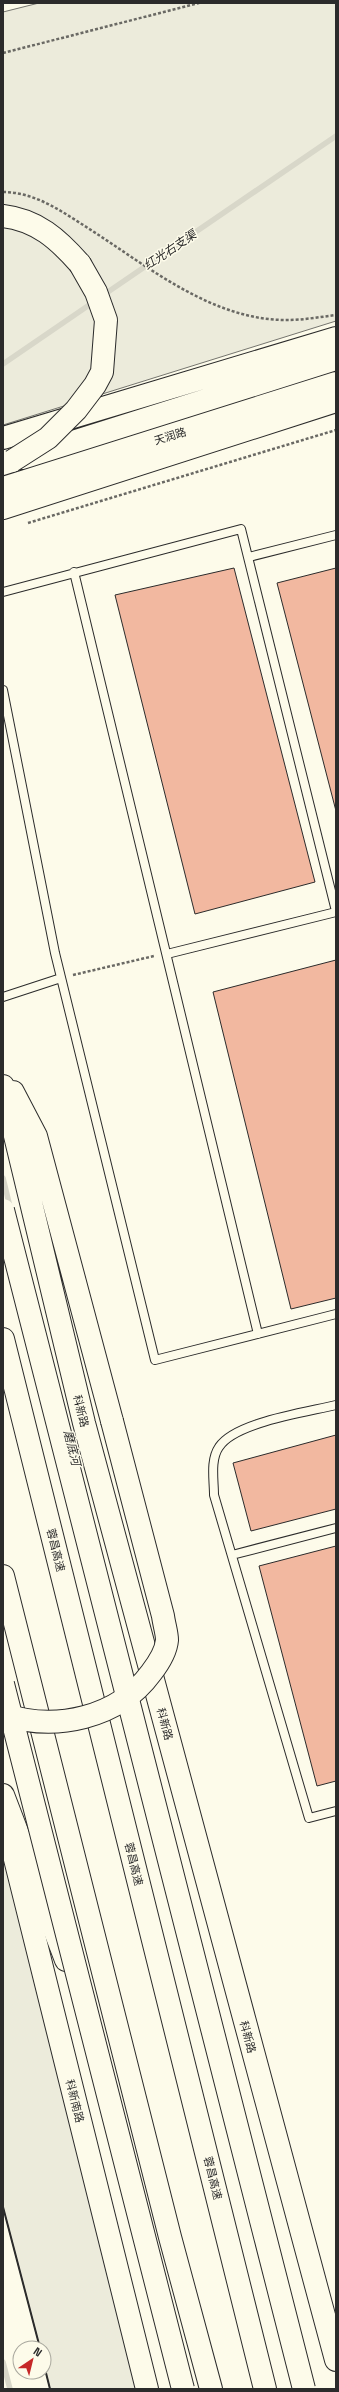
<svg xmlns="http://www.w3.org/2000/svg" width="339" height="2392" viewBox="0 0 339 2392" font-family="'Space Grotesk','Noto Sans SC',sans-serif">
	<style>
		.green { fill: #ecebdb; stroke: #74746e }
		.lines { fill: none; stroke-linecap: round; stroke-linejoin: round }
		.stream { stroke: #d8d7c9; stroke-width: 5.5 }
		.building { fill: #f2b8a0; stroke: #2b2b2b }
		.lane-casing { stroke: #2b2b2b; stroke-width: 10 }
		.secondary-casing { stroke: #2b2b2b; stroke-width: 24 }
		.primary-casing { stroke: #2b2b2b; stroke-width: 24 }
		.highway-casing { stroke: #2b2b2b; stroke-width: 24 }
		.path { stroke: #6a6964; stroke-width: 2.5; stroke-dasharray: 3 2; stroke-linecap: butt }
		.lane { stroke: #fdfbea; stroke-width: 8 }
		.secondary { stroke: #fdfbea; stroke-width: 22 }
		.primary { stroke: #fdfbea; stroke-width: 22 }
		.highway { stroke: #fdfbea; stroke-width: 22 }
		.secondary-bridge-casing { stroke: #2b2b2b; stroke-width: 24; stroke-linecap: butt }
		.primary-bridge-casing { stroke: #2b2b2b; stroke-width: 24; stroke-linecap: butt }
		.highway-bridge-casing { stroke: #2b2b2b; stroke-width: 24; stroke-linecap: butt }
		.secondary-bridge { stroke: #fdfbea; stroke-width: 22 }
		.primary-bridge { stroke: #fdfbea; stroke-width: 22 }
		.highway-bridge { stroke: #fdfbea; stroke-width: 22 }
		.wall { stroke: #2b2b2b; stroke-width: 2 }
		.labels { text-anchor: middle; stroke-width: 3; stroke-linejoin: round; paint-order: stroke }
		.street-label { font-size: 11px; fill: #2b2b2b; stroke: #fdfbea }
		.water-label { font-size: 12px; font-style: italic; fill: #2b2b2b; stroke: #fdfbea }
	</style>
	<rect width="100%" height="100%" fill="#fdfbea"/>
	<path class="green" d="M39,3H336V321L3,425V12Z
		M3,1849L137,2389H50L44,2365V2348H40L3,2207Z"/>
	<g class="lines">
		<path class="stream" d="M102,296L336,136
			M3,364L95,301
			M3,1178L10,1207
			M3,2362L10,2389"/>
	</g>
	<path class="building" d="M234,568L315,882L195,914L115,595Z
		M336,568V811L277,583Z
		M336,960V1298L291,1309L213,992Z
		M336,1435V1509L251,1531L233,1463Z
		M336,1546V1781L317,1786L259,1566Z"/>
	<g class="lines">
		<defs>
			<path id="lane" d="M249,557L336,535
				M74,572L258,1334
				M3,592L241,529L336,911
				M3,690L55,953L155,1360L336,1314
				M167,954L336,912
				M3,997L61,978
				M336,1405C308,1412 235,1422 219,1447C210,1460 214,1480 214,1495L309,1818L336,1811
				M232,1555L336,1528"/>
			<path id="secondary" d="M3,1086L84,1423L336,2360
				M13,1092L36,1136L112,1421
				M6,1823L147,2389"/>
			<path id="primary" d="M3,216C37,220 58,239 80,264
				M3,438L336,338
				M22,458L336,359
				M3,488L336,383
				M3,508L336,401"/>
			<path id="highway" d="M3,1339L265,2389
				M3,1576L170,2237L211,2389
				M3,1795L66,1960"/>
		</defs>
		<use href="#lane" class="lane-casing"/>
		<use href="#secondary" class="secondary-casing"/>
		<use href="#primary" class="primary-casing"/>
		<use href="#highway" class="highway-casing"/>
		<path class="path" d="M3,53L199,3
			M3,192C36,192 64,213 91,230C150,268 214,321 288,320C303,320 320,317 336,315
			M28,523L336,430
			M73,975L154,956"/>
		<use href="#lane" class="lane"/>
		<use href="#secondary" class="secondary"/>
		<use href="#primary" class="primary"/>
		<use href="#highway" class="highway"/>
		<defs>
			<path id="secondary-bridge" d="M3,1714C55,1732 118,1718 151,1673C158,1664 166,1652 167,1640C167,1633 164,1624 163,1616L112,1421"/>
			<path id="primary-bridge" d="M12,461L48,438L76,410L95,385L102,372L106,320L96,292L80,264"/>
			<path id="highway-bridge" d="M3,1210L304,2389
				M3,1684L183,2389"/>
		</defs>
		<use href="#secondary-bridge" class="secondary-bridge-casing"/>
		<use href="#primary-bridge" class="primary-bridge-casing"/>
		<use href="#highway-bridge" class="highway-bridge-casing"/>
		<use href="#secondary-bridge" class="secondary-bridge"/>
		<use href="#primary-bridge" class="primary-bridge"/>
		<use href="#highway-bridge" class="highway-bridge"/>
		<path class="wall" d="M3,2207L40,2348
			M44,2365L50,2389"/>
	</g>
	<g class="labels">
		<g class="street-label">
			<text transform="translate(170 436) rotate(-17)" y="4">天润路</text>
			<text transform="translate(81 1411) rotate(76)" y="4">科新路</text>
			<text transform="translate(56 1550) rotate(76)" y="4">蓉昌高速</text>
			<text transform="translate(165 1724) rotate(75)" y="4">科新路</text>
			<text transform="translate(134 1864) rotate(76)" y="4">蓉昌高速</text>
			<text transform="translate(248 2037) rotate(75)" y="4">科新路</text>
			<text transform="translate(75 2101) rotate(76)" y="4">科新南路</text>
			<text transform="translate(213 2178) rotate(76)" y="4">蓉昌高速</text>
		</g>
		<g class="water-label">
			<text transform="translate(170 250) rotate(-34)" y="4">红光右支渠</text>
			<text transform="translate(72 1448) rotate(76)" y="4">磨底河</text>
		</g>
	</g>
	<rect width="339" height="2392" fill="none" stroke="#2b2b2b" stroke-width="8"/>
	<g transform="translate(32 2360) rotate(35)"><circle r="19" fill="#fdfbea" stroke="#a9a89e"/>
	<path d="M0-3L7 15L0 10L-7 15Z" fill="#c62828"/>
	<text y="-6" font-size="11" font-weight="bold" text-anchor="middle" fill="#2b2b2b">N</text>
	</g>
</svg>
